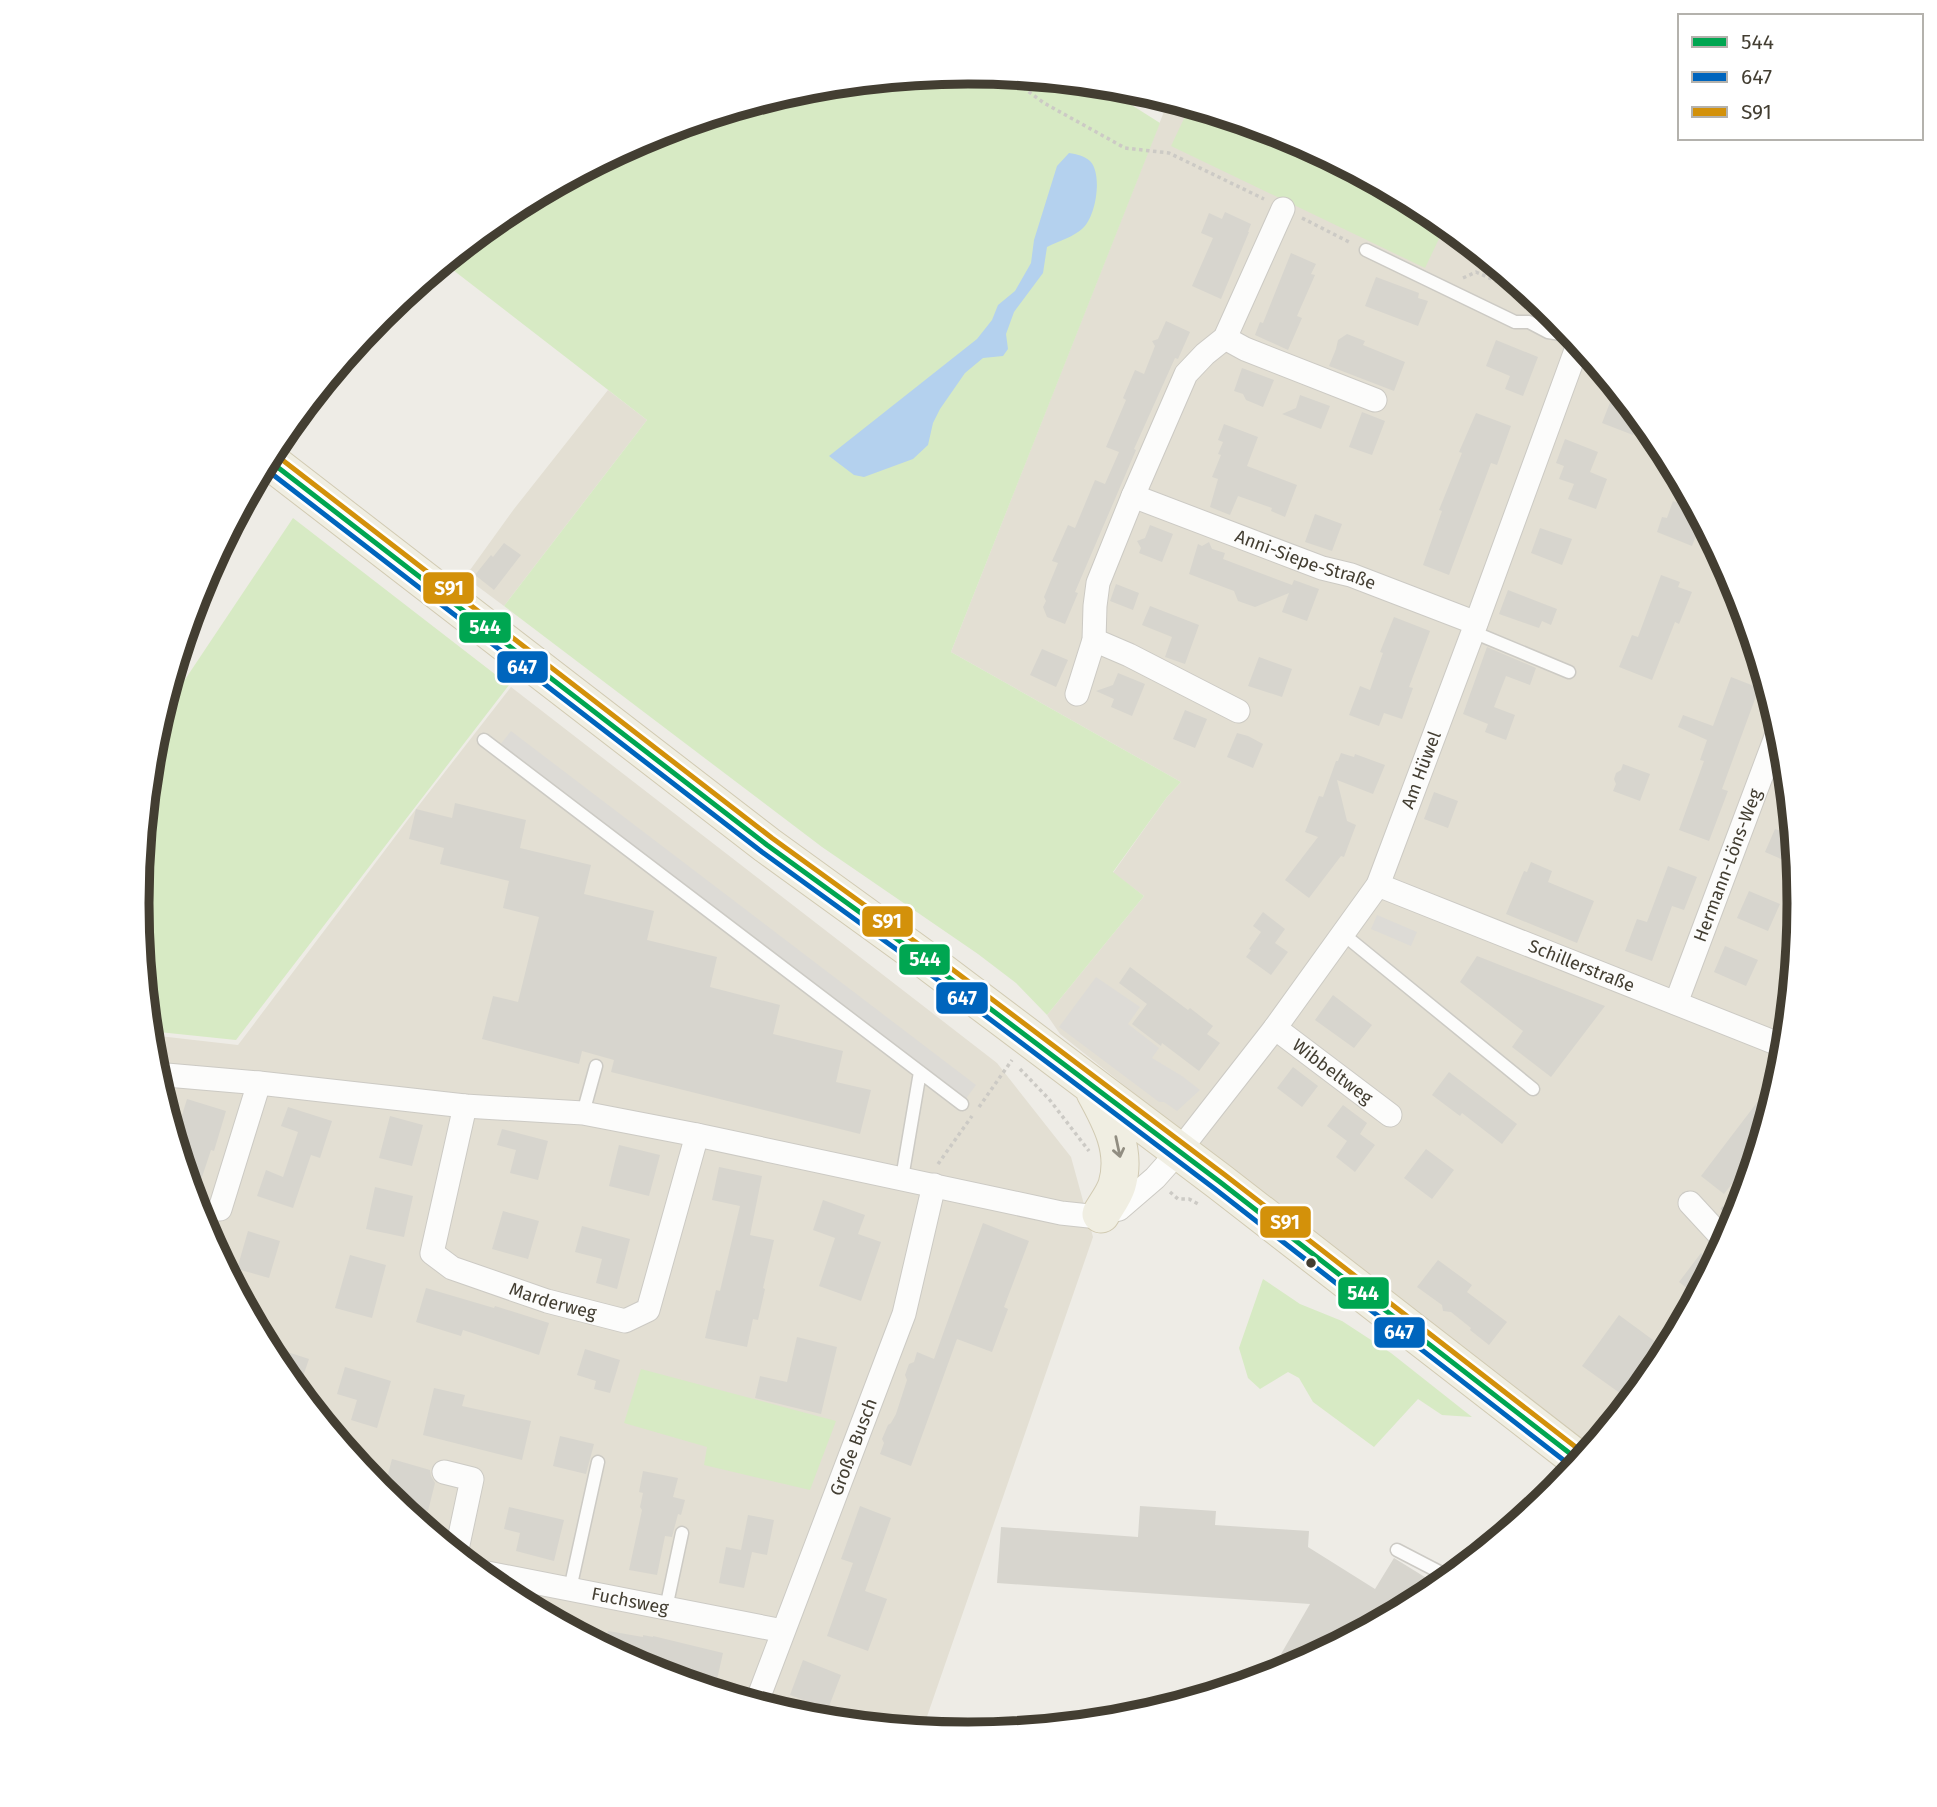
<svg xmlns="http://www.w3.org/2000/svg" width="1937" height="1807" viewBox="0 0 1937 1807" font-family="'Fira Sans',sans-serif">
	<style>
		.residential { fill: #e3dfd3 }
		.green { fill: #d7eac4 }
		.parking { fill: #dddbd6 }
		.water { fill: #b4d1ee }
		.building { fill: #d7d5ce }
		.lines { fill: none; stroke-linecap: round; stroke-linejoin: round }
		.lane-casing { stroke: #cccac4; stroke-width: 15 }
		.street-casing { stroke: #cccac4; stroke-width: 25 }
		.primary-casing { stroke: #d1cab2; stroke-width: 39 }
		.path { stroke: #cccac5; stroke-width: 3.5; stroke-dasharray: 3.5 3.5; stroke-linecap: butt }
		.lane { stroke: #fcfcfb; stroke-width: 12 }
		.street { stroke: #fcfcfb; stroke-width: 23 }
		.primary { stroke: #f0eee2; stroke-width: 37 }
		.bus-1-casing { stroke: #fff; stroke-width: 10 }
		.bus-2-casing { stroke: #fff; stroke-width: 10 }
		.bus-3-casing { stroke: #fff; stroke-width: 10 }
		.bus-1 { stroke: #00a651; stroke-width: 5 }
		.bus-2 { stroke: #0065bd; stroke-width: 5 }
		.bus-3 { stroke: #d3910a; stroke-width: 5 }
		.oneway { stroke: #918d81 }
		.bus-dot { fill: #433e32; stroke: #fff; stroke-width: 2.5 }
		.labels { text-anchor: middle; stroke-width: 7; stroke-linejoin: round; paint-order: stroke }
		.street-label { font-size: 18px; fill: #433e32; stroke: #fff }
		.rim { fill: none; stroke: #433e32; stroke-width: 9 }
		.line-badge { stroke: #fff; stroke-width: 2.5 }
		.badge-label { font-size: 19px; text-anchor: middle; font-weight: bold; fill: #fff }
	</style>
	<rect width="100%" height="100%" fill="#eeece6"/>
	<path class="residential" d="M1169,99L1287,135L1431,212L1557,316L1660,442L1737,586L1784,742L1800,904L1784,1066L1737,1222L1660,1366L1587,1455L1060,1034L1047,1015L1144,896L1113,873L1167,797L1181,782L951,652Z
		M608,390L647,420L504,606L465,577L514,509Z
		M511,687L997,1063L1071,1157L1093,1237L922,1731L806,1719L650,1672L506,1595L380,1491L277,1365L200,1221L153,1065L150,1035L238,1045L416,809Z"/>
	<path class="green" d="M969,72L1100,85L1160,123L951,652L1181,782L1167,797L1113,872L1144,896L1047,1015L1016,983L978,954L822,847L504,606L647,420L444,263L507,212L651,135L807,88Z
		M1190,106L1287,135L1431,212L1446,224L1425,268L1171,146Z
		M293,518L509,685L236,1040L149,1031L137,903L153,741L166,698L172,699Z
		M1263,1279L1300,1304L1342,1321L1391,1353L1472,1417L1442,1415L1418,1399L1374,1447L1313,1402L1299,1378L1288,1372L1260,1389L1248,1378L1239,1348Z
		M641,1369L836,1421L810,1490L704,1465L707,1447L624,1423Z"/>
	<path class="parking" d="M511,731L976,1085L962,1104L496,750Z
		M1377,915L1417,932L1411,946L1371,929Z
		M1096,977L1140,1007L1128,1024L1159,1048L1152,1058L1182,1076L1200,1090L1177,1111L1164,1102H1159L1059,1027Z"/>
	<path class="water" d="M1069,153C1077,154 1084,156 1090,161C1103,174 1096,218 1082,229C1073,237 1059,241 1047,247L1043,273L1014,312L1006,334L1008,349L1003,356L983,358L965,373L940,409L933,423L928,445L913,459L864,477L854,475L829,456L977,339L992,320L998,305L1015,291L1031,263L1034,240L1057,166Z"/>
	<path class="building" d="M1225,212L1251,224L1248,232H1249L1221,299L1192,286L1213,238L1201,233L1209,213L1222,219Z
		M1291,253L1316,264L1311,274L1315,275L1297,316L1302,318L1288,350L1255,335L1260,322L1263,323Z
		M1376,277L1419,293L1418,298L1428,301L1418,326L1365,306Z
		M1166,321L1190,332L1178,359L1175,358L1134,449L1136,450L1075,592L1078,593L1065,624L1047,617L1043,607L1046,601L1044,597L1058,563L1052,561L1068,525L1075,528L1095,480L1105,484L1119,452L1106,447L1126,400L1123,398L1135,370L1144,374L1155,346L1152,341L1158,339Z
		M1347,334L1365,341L1363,345L1405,362L1394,391L1329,366L1336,349L1338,340Z
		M1496,340L1538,357L1523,396L1505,389L1510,376L1486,366Z
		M1242,368L1274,380L1263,407L1246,400L1243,394L1234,391Z
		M1300,395L1330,406L1321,429L1282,414L1296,408Z
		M1613,395L1626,400L1640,417L1633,435L1602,423Z
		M1362,412L1385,421L1372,455L1349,447Z
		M1476,413L1511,426L1497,465L1491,463L1449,575L1423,565L1442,511L1439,510L1462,453L1459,452Z
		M1224,424L1258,437L1247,466L1297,485L1285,517L1271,511L1272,508L1238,496L1230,515L1210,507L1218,479L1212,477L1221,455L1218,454L1223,442L1218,440Z
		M1565,439L1598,452L1590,472L1607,479L1596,509L1568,499L1574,484L1559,479L1564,466L1556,463Z
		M1673,501L1696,510L1702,520L1692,546L1657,532L1662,517L1667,518Z
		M1315,514L1342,524L1332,551L1305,542Z
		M1150,525L1173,534L1162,562L1139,553L1141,548L1137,541L1145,538Z
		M1540,528L1572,539L1562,565L1531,553Z
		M1209,542L1212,549L1225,553L1223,559L1292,585L1294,580L1319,589L1307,621L1282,612L1289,593L1255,607L1238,601L1234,591L1189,574L1198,544L1202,546Z
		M504,543L521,555L494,590L475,575L491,555L493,557Z
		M1661,575L1680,582L1678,587L1692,592L1679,624L1675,622L1652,680L1619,667L1632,635L1638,637Z
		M1116,584L1139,593L1133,610L1110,601Z
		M1508,590L1557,609L1551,625L1542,621L1539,628L1499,614Z
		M1150,606L1199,625L1185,664L1165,657L1172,637L1142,625Z
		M1394,617L1430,631L1409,687L1413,688L1402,719L1384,713L1379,726L1349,715L1360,686L1370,690L1383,653L1380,652Z
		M1487,647L1536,668L1530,685L1506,676L1494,707L1515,715L1506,740L1485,732L1488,724L1463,714Z
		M1042,649L1068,660L1056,687L1030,675Z
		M1259,657L1292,669L1282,697L1248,686Z
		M1118,673L1145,684L1132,716L1111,707L1114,699L1096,691L1113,685Z
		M1731,677L1759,688L1722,789L1728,791L1709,841L1679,830L1704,761L1700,760L1707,740L1678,727L1683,715L1713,726Z
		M1185,710L1207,719L1195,748L1173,739Z
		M1237,733L1248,736L1263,744L1253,768L1227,757Z
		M1341,753L1354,757L1355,754L1385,765L1373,794L1337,780L1347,821L1356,825L1344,857L1341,856L1309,898L1285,880L1318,837L1305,832L1319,796L1323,797L1336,761H1338Z
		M1623,764L1650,774L1640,801L1613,791L1616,784L1614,779L1616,773L1621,770Z
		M1434,792L1458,801L1448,828L1424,819Z
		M455,803L526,820L520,848L591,865L584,894L654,911L647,940L717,957L710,987L780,1005L773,1034L843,1051L836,1082L871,1090L860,1134L611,1072L614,1060L582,1051L579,1064L482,1039L493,996L518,1002L539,917L503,908L509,881L440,864L444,848L409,839L416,809L452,818Z
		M1775,829L1794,836L1797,866L1765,852Z
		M1531,862L1552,871L1548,882L1594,901L1577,943L1506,914L1524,871L1527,872Z
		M1668,866L1697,877L1684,910L1672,906L1652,961L1625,951L1637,919L1647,922Z
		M1749,891L1780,904L1768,931L1737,918Z
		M1263,912L1285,929L1275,943L1288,952L1271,975L1246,957L1251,950L1249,949L1261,932L1253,926Z
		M1725,946L1758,960L1746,986L1714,972Z
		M1477,956L1605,1006L1551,1077L1512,1047L1523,1031L1460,982Z
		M1130,967L1188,1010L1190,1008L1213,1026L1207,1034L1220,1043L1199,1071L1162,1043L1161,1046L1132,1024L1147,1004L1119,983Z
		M1333,995L1372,1025L1354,1048L1315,1020Z
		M1293,1067L1318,1086L1302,1107L1277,1088Z
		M1781,1071L1783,1072L1759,1149L1724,1194L1701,1176Z
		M1449,1072L1517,1124L1502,1144L1462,1113L1460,1116L1432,1095Z
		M187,1099L226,1111L214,1151L211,1150L194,1201L175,1138Z
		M1343,1105L1367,1123L1360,1134L1375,1145L1355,1172L1336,1157L1347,1141L1327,1126Z
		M288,1107L332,1121L320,1158L311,1155L293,1208L257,1196L266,1170L283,1177L298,1132L281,1126Z
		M390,1116L423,1125L412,1166L379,1158Z
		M502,1129L548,1141L538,1180L510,1173L516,1150L497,1145Z
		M619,1145L660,1155L649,1196L609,1186Z
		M1426,1149L1454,1170L1432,1199L1404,1178Z
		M719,1167L762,1176L750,1235L774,1240L763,1288L765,1289L758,1320L753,1319L747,1347L705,1338L716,1290L720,1291L740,1206L712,1200Z
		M375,1187L413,1196L404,1237L366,1229Z
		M823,1200L865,1215L858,1234L881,1242L861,1301L819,1286L835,1238L813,1230Z
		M503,1211L539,1221L528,1259L492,1249Z
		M983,1223L1029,1241L1004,1307L1008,1309L992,1352L957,1339L911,1466L880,1454L884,1443L882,1439L888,1425L891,1423L896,1414L907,1380L905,1375L909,1364L914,1362L917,1352L934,1359Z
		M582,1226L630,1239L617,1289L596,1283L602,1259L575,1252Z
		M248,1231L280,1241L269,1278L237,1269Z
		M1701,1253L1714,1264L1697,1296L1679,1282Z
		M350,1255L386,1265L372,1318L335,1308Z
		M1438,1260L1472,1285L1467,1292L1507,1322L1489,1345L1470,1330L1471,1328L1451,1312L1443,1311L1442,1305L1417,1287Z
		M426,1288L494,1308L495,1306L549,1323L539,1355L463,1330L461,1336L416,1322Z
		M1619,1315L1668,1351L1660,1366L1631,1401L1582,1366Z
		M797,1337L837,1347L821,1414L755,1398L760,1376L787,1382Z
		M278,1349L309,1359L298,1391L274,1360Z
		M585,1349L620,1360L610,1393L594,1389L596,1381L577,1375Z
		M345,1367L391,1381L377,1428L351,1420L357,1400L337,1394Z
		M434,1388L465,1395L462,1406L531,1421L522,1460L423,1435Z
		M560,1436L594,1444L586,1474L553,1466Z
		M392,1459L430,1470L431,1476L435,1483L428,1511L391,1501L394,1489L385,1486Z
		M643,1471L678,1478L673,1497L685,1500L681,1515L678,1514L672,1537L665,1536L657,1575L629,1570L642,1510L640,1507L643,1493L639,1492Z
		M860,1506L891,1518L865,1591L887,1599L868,1651L827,1636L853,1563L841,1559Z
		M1140,1506L1216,1511L1215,1525L1309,1531L1308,1547L1375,1589L1394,1558L1441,1587L1430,1595L1286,1672L1279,1674L1289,1659L1281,1654L1310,1604L997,1583L1001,1527L1138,1537Z
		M509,1507L564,1520L554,1561L516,1551L520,1533L504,1529Z
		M748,1515L774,1520L767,1555L752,1552L744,1588L719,1583L726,1547L741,1550Z
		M608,1631L643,1637V1635L653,1637V1636L723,1653L716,1684L672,1673L671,1677L650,1672L605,1648Z
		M803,1660L841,1675L828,1709L790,1695Z"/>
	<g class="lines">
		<defs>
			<path id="lane" d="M1366,250L1515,322H1529L1548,332L1574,336
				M1473,632L1569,672
				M484,740L962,1104
				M1343,934L1533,1089
				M583,1113L596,1066
				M902,1178L920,1072
				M1397,1550L1451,1578
				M570,1589L598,1462
				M666,1608L682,1533"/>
			<g id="street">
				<path d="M1225,338L1245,349L1375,400"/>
				<path id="s1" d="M1133,496L1322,568L1351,575L1476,623"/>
				<path d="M1094,640L1129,655L1238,711"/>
				<path d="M1077,694L1094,640L1095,606L1098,583L1133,496L1186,374L1205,354L1225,338L1283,209"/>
				<path id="s2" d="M1378,885L1786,1047"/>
				<path id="s3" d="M1676,1003L1780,726"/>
				<path id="s4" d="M1275,1028L1390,1115"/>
				<path id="s5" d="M155,1074L259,1083L465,1106L583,1113L697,1135L1061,1213L1089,1216L1119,1209L1155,1178L1179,1151L1275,1028L1378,885L1473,632L1579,342"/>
				<path id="s6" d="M465,1106L432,1253L452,1268L547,1301L625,1321L648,1310L697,1135"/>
				<path d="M1690,1203L1726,1242"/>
				<path d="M220,1209L259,1083"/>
				<path d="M444,1472L472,1479L456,1554"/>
				<path id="s7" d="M477,1571L783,1631"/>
				<path id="s8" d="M756,1704L904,1314L934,1185"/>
			</g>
			<path id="primary" d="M267,459L767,845L923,958L1220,1182L1581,1462
				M1095,1092C1111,1121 1127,1151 1117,1185C1114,1195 1106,1205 1101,1214"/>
		</defs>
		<use href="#lane" class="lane-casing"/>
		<use href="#street" class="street-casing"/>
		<use href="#primary" class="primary-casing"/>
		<path class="path" d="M1006,75L1044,103L1125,148L1169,153L1264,199
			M1302,218L1351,243
			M1463,278L1476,272L1537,299
			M1020,1069L1049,1099L1089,1151
			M979,1107L1012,1060
			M938,1164L972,1116
			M1170,1192L1178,1199H1189L1200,1205
			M1722,1210L1752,1171"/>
		<use href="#lane" class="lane"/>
		<use href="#street" class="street"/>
		<use href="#primary" class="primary"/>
		<defs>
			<path id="bus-1" d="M267,459L767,845L923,958L1220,1182L1581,1462"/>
			<path id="bus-2" d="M263,467L762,852L918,965L1215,1189L1575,1469"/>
			<path id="bus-3" d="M272,452L772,838L928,951L1225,1175L1586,1455"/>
		</defs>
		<use href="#bus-1" class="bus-1-casing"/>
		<use href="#bus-2" class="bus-2-casing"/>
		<use href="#bus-3" class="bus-3-casing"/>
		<use href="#bus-1" class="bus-1"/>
		<use href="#bus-2" class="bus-2"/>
		<use href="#bus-3" class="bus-3"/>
	</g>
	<defs><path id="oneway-shaft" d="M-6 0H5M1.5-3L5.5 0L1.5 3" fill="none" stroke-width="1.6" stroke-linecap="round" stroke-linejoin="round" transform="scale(1.75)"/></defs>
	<use class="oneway" href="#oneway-shaft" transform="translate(1118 1147) rotate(78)"/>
	<circle class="bus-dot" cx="1311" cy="1263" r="6"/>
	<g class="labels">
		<g class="street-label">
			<text dy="6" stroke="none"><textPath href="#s1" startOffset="184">Anni-Siepe-Straße</textPath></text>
			<text dy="6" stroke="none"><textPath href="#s5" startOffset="1516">Am Hüwel</textPath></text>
			<text dy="6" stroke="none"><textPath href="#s3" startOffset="147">Hermann-Löns-Weg</textPath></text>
			<text dy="6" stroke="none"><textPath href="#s2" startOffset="219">Schillerstraße</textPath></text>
			<text dy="6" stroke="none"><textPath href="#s4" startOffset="72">Wibbeltweg</textPath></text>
			<text dy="6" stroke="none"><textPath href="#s6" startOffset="282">Marderweg</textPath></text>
			<text dy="6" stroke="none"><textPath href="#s8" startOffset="275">Große Busch</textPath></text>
			<text dy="6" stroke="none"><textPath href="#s7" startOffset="156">Fuchsweg</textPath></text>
		</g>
	</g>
	<path d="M0 0H1937V1807H0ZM149 903a819 819 0 1 1 1638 0a819 819 0 1 1-1638 0Z" fill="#fff" fill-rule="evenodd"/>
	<path class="rim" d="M149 903a819 819 0 1 1 1638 0a819 819 0 1 1-1638 0Z"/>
	<g class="line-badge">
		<rect x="422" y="571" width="53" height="34" rx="7" fill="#d3910a"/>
		<rect x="458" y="611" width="54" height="33" rx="7" fill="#00a651"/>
		<rect x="496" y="650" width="53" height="34" rx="7" fill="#0065bd"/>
		<rect x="861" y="905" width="53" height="33" rx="7" fill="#d3910a"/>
		<rect x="898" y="943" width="53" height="33" rx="7" fill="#00a651"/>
		<rect x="935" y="981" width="54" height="34" rx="7" fill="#0065bd"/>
		<rect x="1259" y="1205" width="53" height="34" rx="7" fill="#d3910a"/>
		<rect x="1337" y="1276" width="53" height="34" rx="7" fill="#00a651"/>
		<rect x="1373" y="1316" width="53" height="33" rx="7" fill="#0065bd"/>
	</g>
	<g class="badge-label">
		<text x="449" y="595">S91</text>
		<text x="485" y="634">544</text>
		<text x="522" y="674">647</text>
		<text x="887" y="928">S91</text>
		<text x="925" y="966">544</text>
		<text x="962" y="1005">647</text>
		<text x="1285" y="1229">S91</text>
		<text x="1363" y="1300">544</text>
		<text x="1399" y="1339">647</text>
	</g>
	<rect x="1678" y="14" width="245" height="126" fill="#ffffff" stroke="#b4b2ad" stroke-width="2"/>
	<rect x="1692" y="37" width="35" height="10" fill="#00a651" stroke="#b4b2ad" stroke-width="2"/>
	<text x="1741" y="49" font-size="21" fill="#433e32">544</text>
	<rect x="1692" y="72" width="35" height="10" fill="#0065bd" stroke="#b4b2ad" stroke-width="2"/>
	<text x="1741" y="84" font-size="21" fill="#433e32">647</text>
	<rect x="1692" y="107" width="35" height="10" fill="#d3910a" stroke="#b4b2ad" stroke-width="2"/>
	<text x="1741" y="119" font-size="21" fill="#433e32">S91</text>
</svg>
